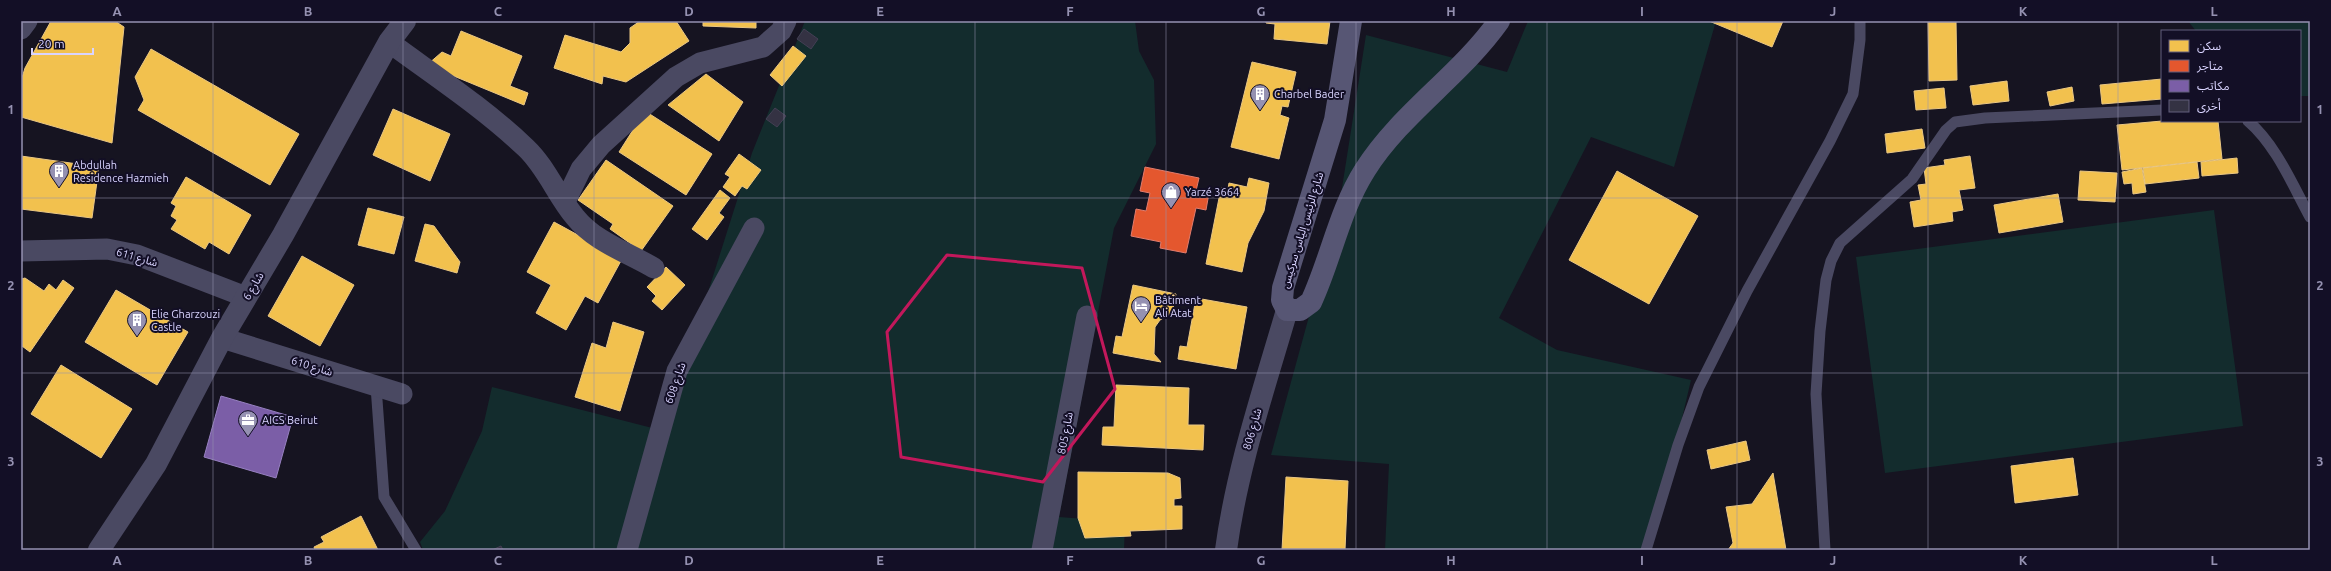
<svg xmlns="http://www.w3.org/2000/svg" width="2331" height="571" viewBox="0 0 2331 571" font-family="Ubuntu,'Noto Sans Arabic',sans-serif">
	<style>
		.green { fill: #132c2d }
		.homes { fill: #f2c14e; stroke: #eac783 }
		.shops { fill: #e4572e; stroke: #e17c6d }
		.offices { fill: #7b5ea7; stroke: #9781c1 }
		.building { fill: #343243; stroke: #433f54 }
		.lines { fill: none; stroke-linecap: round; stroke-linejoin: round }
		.service { stroke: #4a4962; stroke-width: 11 }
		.minor { stroke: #4a4962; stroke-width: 21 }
		.tertiary { stroke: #4a4962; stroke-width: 22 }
		.secondary { stroke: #575674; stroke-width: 22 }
		.marked { fill: none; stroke: #c2185b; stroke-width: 3; stroke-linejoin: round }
		.grid { fill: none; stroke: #9591b1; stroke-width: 1; stroke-opacity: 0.55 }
		.labels { text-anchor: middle; stroke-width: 4; stroke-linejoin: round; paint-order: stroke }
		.poi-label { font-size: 11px; fill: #d9d4ff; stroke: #130f26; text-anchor: start }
		.street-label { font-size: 11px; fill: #d9d4ff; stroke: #130f26 }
		.neatline { fill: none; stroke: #9591b1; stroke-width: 1.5 }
		.grid-label { font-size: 13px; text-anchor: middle; font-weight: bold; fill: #9591b1 }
	</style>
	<rect width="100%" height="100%" fill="#161421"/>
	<path class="green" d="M805,21H1135L1139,51L1154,80L1156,144L1114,228L1059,517L1125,522L1124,550H423L420,542L445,511L482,431L492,387L664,431L752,153Z
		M1528,21H1716L1674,167L1591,137L1499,318L1557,350L1691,380L1651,550H1385L1389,464L1271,455L1339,207L1366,35L1507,72Z
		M2188,21H2310V96H2300V31H2196Z
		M2214,210L2243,426L1885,473L1856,257Z"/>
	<path class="homes" d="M51,21H115L124,27L112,143L21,117V81L25,68Z
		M640,21H676L689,41L626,82L603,76L602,84L554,68L565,35L621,52L630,43V28Z
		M703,21H756V28L703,26Z
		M1266,21H1330L1327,44L1274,39L1275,24L1266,23Z
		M1709,21H1783L1772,47Z
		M1928,21H1956L1957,80L1929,81Z
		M461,31L522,56L510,86L528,93L524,105L427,65L442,52L451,56Z
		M793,46L806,56L782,86L770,75Z
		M151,49L299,134L270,185L138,110L144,100L135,77Z
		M1252,62L1296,72L1288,107L1282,106L1280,115L1289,118L1279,159L1231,147Z
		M706,74L743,102L719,141L668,105Z
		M2162,79V99L2102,104L2100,85Z
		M2007,81L2009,101L1973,105L1970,86Z
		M2072,87L2074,101L2050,106L2047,92Z
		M1944,88L1946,108L1916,110L1914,91Z
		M393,109L450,134L430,181L373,155Z
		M645,111L712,154L686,195L619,152Z
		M2162,121H2218L2222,159L2122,170L2117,125Z
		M1922,129L1925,148L1887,153L1885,134Z
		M739,154L761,170L747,189L742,186L735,196L723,187L730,177L725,174Z
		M21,156L99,167L92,218L21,209Z
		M1970,156L1975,188L1959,190L1963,210L1952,212L1953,221L1914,227L1910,202L1921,200L1918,185L1926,184L1924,168L1945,165L1944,160Z
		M2237,158L2238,173L2202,176L2201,162Z
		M606,160L673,206L641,251L610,229L613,224L578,200Z
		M2197,162L2199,178L2145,184L2143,168Z
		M2142,168L2146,192L2133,194L2132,183L2124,184L2122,172Z
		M1617,171L1698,216L1649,304L1569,260Z
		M2080,171L2117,173L2115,202L2078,200Z
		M186,177L251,215L229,254L209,242L205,249L171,229L177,220L171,216L176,206L171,203Z
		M1249,178L1269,183L1264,211L1248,243L1242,272L1206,264L1221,188L1228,189L1229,183L1247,187Z
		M720,190L730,198L719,213L724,217L707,240L692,229Z
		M2058,194L2063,222L1999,233L1994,205Z
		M368,208L404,217L394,254L358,245Z
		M554,222L622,259L598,303L585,296L566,330L536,313L551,285L527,272Z
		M425,224L434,226L460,262L457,273L415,261Z
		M302,256L354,285L320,346L268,316Z
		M666,267L685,285L662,310L652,301L656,296L647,287Z
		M25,278L44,291L49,284L56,290L63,280L74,288L30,352L22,346L21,348V279Z
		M1133,285L1176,294L1172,313L1160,320L1155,327L1154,354L1161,362L1113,353L1116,336L1122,337Z
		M116,290L188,332L157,385L85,342Z
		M1196,298L1247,307L1236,369L1178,359L1180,346L1187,347Z
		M613,322L644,332L620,411L575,397L592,343L606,348Z
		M61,365L132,409L101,458L31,414Z
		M1116,385L1189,388L1188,425H1204L1203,450L1102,445L1103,427H1114Z
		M1746,441L1750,460L1711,469L1707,450Z
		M2073,458L2078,495L2015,503L2011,466Z
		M1078,472L1168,473L1180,478L1181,498L1174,499V506H1182V529L1130,531L1131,536L1085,538L1078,518Z
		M1773,473L1786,550H1728L1733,543L1726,507L1752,504Z
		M1286,477L1348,481L1345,550H1282Z
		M361,516L378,550H315L314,547L324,542L321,537Z"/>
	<path class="shops" d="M1145,167L1199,178L1196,191L1209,193L1206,210L1196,208L1186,253L1160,248L1161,242L1131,236L1136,209L1146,211L1150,193L1140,191Z"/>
	<path class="offices" d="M221,396L293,417L276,478L204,457Z"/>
	<path class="building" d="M804,29L818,39L811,49L797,39Z
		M775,108L786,116L777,127L766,119Z
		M501,546L503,550H492Z"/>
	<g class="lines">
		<path class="service" d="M2248,121C2276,145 2292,184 2310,217
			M376,386L384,497L416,550
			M1646,550L1678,445L1699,387L1747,291L1830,141L1853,94L1860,40V21
			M1825,550L1816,394L1820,331L1826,280L1831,261L1840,243L1912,179L1946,130L1955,122L1985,118L2162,110"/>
		<path class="minor" d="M21,29L27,21
			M389,42C435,76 484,108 526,148C547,168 557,196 575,217C595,242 627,252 654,268
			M565,202L581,169L601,145L676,77L700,63L763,47L781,31L786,21
			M21,251L107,249L137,255L246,297
			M222,338L402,394
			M627,550L677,371L754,228
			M1042,550L1087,316"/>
		<path class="tertiary" d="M99,550L156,464L222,338L283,235L389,42L405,21
			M1226,550C1237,468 1264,389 1287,310"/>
		<path class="secondary" d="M1351,21L1335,120L1283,288L1282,300L1287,310H1300L1311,302C1331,259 1339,211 1365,170C1401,113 1460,76 1499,21"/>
	</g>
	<path class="marked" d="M947,255L1082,268L1115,389L1043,482L901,457L887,332Z"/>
	<path class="grid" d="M213,21V550M403,21V550M594,21V550M784,21V550M975,21V550M1166,21V550M1356,21V550M1547,21V550M1737,21V550M1928,21V550M2118,21V550M21,198H2310M21,373H2310"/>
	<defs>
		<symbol id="building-pin" viewBox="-11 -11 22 30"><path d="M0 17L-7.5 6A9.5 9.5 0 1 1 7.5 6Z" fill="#9591b1" stroke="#130f26"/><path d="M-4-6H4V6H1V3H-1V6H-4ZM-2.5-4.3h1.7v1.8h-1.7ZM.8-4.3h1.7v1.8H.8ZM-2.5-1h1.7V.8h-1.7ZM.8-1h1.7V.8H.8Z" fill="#fff"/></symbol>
		<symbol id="shop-pin" viewBox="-11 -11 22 30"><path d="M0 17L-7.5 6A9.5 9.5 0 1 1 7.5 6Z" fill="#9591b1" stroke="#130f26"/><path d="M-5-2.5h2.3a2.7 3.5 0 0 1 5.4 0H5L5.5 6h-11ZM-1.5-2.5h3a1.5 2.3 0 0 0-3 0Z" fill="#fff"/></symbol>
		<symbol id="hotel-pin" viewBox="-11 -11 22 30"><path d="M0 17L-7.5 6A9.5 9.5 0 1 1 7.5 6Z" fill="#9591b1" stroke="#130f26"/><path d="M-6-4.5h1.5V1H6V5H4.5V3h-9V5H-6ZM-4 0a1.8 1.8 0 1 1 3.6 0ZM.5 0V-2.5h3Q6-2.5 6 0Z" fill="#fff"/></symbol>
		<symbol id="office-pin" viewBox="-11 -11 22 30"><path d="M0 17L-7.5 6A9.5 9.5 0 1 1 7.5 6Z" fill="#9591b1" stroke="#130f26"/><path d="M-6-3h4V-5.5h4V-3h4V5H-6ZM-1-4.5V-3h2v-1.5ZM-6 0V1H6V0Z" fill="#fff"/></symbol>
	</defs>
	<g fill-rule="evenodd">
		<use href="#building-pin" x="1249" y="83" width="22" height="30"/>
		<use href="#building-pin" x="48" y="160" width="22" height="30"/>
		<use href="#shop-pin" x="1160" y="181" width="22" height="30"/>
		<use href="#hotel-pin" x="1130" y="295" width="22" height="30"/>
		<use href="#building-pin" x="126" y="309" width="22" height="30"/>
		<use href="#office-pin" x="237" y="409" width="22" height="30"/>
	</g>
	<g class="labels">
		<g class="poi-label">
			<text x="1274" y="98">Charbel Bader</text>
			<text x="73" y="169">Abdullah<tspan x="73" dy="13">Residence Hazmieh</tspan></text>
			<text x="1185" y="196">Yarzé 3664</text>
			<text x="1155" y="304">Bâtiment<tspan x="1155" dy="13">Ali Atat</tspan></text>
			<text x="151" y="318">Elie Gharzouzi<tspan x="151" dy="13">Castle</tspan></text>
			<text x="262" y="424">AICS Beirut</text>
		</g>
		<g class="street-label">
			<text transform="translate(1302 230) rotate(-73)" y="4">شارع الرئيس إلياس سركيس</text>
			<text transform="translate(137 257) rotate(16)" y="4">شارع 611</text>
			<text transform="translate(253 286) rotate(-60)" y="4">شارع 6</text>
			<text transform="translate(312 366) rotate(17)" y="4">شارع 610</text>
			<text transform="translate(675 383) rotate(-71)" y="4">شارع 608</text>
			<text transform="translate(1252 429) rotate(-74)" y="4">شارع 806</text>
			<text transform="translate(1065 433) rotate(-79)" y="4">شارع 805</text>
		</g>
	</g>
	<rect width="2331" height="571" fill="none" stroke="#130f26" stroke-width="44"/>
	<rect x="2161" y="30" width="140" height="92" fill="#130f26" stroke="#625e7d"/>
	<rect x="2169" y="40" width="20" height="12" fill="#f2c14e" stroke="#625e7d"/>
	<text x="2197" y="50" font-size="12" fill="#d9d4ff">سكن</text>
	<rect x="2169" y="60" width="20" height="12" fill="#e4572e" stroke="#625e7d"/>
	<text x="2197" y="70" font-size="12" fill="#d9d4ff">متاجر</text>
	<rect x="2169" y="80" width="20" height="12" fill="#7b5ea7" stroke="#625e7d"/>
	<text x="2197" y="90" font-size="12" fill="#d9d4ff">مكاتب</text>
	<rect x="2169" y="100" width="20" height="12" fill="#343243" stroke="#625e7d"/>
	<text x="2197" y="110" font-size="12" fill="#d9d4ff">أخرى</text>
	<path d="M32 48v6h61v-6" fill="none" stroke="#d9d4ff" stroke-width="2"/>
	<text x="38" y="48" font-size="12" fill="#d9d4ff" stroke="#130f26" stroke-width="3" paint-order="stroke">20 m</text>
	<rect x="22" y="22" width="2287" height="527" class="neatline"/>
	<g class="grid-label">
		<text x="117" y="16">A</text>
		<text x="308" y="16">B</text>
		<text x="498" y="16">C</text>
		<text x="689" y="16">D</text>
		<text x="880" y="16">E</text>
		<text x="1070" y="16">F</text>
		<text x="1261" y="16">G</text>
		<text x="1451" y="16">H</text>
		<text x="1642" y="16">I</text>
		<text x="1833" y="16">J</text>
		<text x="2023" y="16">K</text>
		<text x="2214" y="16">L</text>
		<text x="11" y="114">1</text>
		<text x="2320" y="114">1</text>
		<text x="11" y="290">2</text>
		<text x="2320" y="290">2</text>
		<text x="11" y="466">3</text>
		<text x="2320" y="466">3</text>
		<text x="117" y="565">A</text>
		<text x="308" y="565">B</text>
		<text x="498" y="565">C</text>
		<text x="689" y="565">D</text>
		<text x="880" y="565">E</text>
		<text x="1070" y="565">F</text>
		<text x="1261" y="565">G</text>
		<text x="1451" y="565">H</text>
		<text x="1642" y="565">I</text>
		<text x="1833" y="565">J</text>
		<text x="2023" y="565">K</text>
		<text x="2214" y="565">L</text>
	</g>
</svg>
